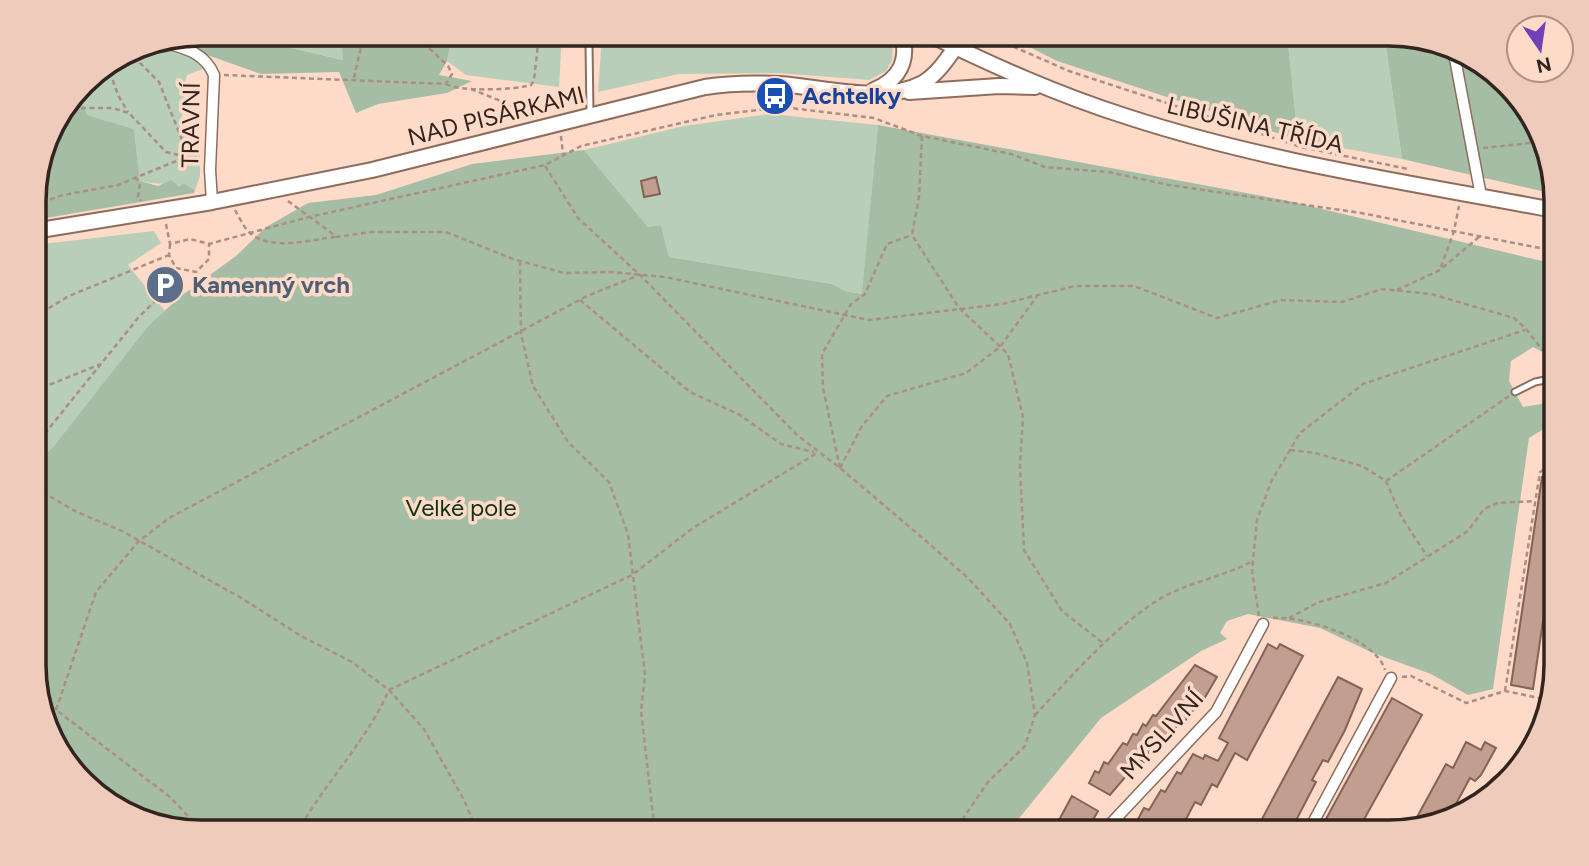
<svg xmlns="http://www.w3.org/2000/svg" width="1589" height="866" viewBox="0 0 1589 866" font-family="Figtree,sans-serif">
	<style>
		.green { fill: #b9ceb9 }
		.forest { fill: #a5bda5 }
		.building { fill: #c19e8f; stroke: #836356; stroke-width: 2 }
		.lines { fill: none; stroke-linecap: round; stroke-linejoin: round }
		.lane-casing { stroke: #8d6d5e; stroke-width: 9 }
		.street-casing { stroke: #8d6d5e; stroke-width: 13 }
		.secondary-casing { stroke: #8d6d5e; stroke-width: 18 }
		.path { stroke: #aa8f82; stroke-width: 2.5; stroke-dasharray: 5 3.5; stroke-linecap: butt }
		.lane { stroke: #fff; stroke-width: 5 }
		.street { stroke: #fff; stroke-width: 10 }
		.secondary { stroke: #fff; stroke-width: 14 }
		.labels { text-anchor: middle; stroke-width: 7; stroke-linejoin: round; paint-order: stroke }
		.transit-label { font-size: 24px; font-weight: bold; fill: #164399; stroke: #fedac8; text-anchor: start }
		.street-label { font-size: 24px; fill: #32241e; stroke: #fedac8 }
		.service-label { font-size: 24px; font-weight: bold; fill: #4e5e75; stroke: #fedac8; text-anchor: start }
		.park-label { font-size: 24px; fill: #0e3311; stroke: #fedac8 }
		.rim { fill: none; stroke: #32241e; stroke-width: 3.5 }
	</style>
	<rect width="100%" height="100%" fill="#fedac8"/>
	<path class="green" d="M227,33H341L344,60Z
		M453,33H562L559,87L466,75L447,61Z
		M568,33H887L893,45L892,60L886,71L869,80L778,73L679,74L598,92L602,37Z
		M1287,33H1384L1402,159L1298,140Z
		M153,43L189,53L206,68L187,75C183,91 187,103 181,119L191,146L200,151V176L195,190C180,181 158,186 140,181L134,129L86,115L77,91C95,68 124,48 153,43Z
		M770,114L878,125L863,294L845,291L832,284L669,257L661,225L648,227L584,150L684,126Z
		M154,231L161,243L128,265L165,311L148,326L53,447L34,464V245Z"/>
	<path class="forest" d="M201,33H227L343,60L341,33H453L447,61L439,75L472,81L447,93L378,104L356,113L339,72L261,74L165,40Z
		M1002,33H1287L1298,140L1057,61Z
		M1384,33L1463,51L1527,107L1554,179V194L1402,159Z
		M77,91L87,115L134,129L140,181L158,186L171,180L179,186L184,184L195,190L194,193L34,220V189L51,126Z
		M878,125L1284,200L1555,264V358L1533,347L1511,361L1509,381L1523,407L1555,402V422L1529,438L1493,689L1468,695L1431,674L1373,653L1320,628L1248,614L1227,621L1220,633L1227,639L1201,651L1101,718L1007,833H201L126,815L62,759L35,688L34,464L53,447L148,326L181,296L236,256L266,227L308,203L376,195L472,164L584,150L648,227L661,225L669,257L832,284L845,291L862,294Z"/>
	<path class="building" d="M656,177L660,194L644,197L641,181Z
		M1542,477L1555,479V539L1533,689L1511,685Z
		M1268,644L1277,649L1280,644L1303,656L1247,760L1235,753L1217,787L1212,784L1201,805L1195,802L1184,823L1179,821L1172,832H1131L1144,808L1149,810L1161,790L1165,792L1177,772L1181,774L1193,754L1203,759L1205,755L1218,761L1228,743L1219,738Z
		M1195,665L1217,677L1200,706L1198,704L1182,725L1179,723L1164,744L1161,742L1153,753L1150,751L1144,762L1141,760L1134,772L1131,770L1110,795L1089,783L1095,771L1099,773L1104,762L1108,764L1123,743L1127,745L1133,734L1137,735L1143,724L1146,726L1153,715L1156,716Z
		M1338,677L1362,689L1345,730L1328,762L1323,760L1312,780L1316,782L1290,832H1255Z
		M1392,698L1422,715L1357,832H1340L1330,827L1332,823L1326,819Z
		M1466,742L1481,750L1485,742L1496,748L1481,775L1475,781L1470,778L1450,815L1411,828L1446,764L1453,768Z
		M1072,796L1098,811L1086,832L1052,833Z"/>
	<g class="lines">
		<defs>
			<path id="lane" d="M589,44L590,113
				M1515,392L1535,382L1555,378"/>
			<path id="street" d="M159,41C183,48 204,51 214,75L210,170L212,202
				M1453,48L1481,196
				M1479,805L1497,782L1512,770
				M1103,832L1216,712L1263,624
				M1308,832L1391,678"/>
			<path id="secondary" d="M926,33C992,65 1058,95 1128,117C1266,162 1412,183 1554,210
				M874,90C900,79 909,61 902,33
				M909,92L999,86L1035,87
				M34,231L212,202L372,170L705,87C730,83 755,83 780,84C823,87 882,105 923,83C937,74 946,61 955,48"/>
		</defs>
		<use href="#lane" class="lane-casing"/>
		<use href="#street" class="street-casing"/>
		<use href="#secondary" class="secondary-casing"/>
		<path class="path" d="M982,33L1069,71L1301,147L1408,169
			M198,44V34
			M126,53L134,57L159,82L182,140L196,157
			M107,64L118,95L128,112
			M224,75L446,84L452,74L448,66L413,33
			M354,78L364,33
			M446,84C460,92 514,90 531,85L534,80L539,35
			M471,89L518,108L544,113
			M64,108H112L129,113L166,152L200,160
			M561,136L563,154
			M922,136L919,197L912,235L959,308L1008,354L1023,417L1020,466L1024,550L1062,611L1103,643
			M1483,148L1540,142
			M545,166L578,218L640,275L797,435L840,468L918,534L969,579L1010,624L1027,663L1035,715L1025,746L988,782L953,833
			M135,177L140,183L138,197L141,201
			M288,201L337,237L371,232H446L513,259L564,273L611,272L665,277L869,320L1002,304L1075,286H1134L1217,318L1281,300L1342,302L1382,289L1431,294L1514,318L1526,329L1555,366
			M34,205L63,195L118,185L186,157
			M235,210C239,217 244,228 250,233C272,252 312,239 336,237
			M166,224L170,244L190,239L209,244L309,217L545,165L581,146L716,115L782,107L874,118L922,136L1011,154L1045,167L1108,172L1169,185L1361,213L1555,251
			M170,244L169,255L176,268L196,272L209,259V244
			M520,261L521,334L533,386L568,442L609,482L628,534L645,675L641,711L655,833
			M1441,267L1454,231L1459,206
			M1397,290L1440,270L1479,237
			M580,300L690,392L740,415L781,444L814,452
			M34,317L69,296L169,255
			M34,391L101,364
			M34,447L138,318L166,290L176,268
			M1290,450L1315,453L1362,466L1386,481L1401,516L1427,556
			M840,468L862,426L887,396L966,373L1000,347L1037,296
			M840,468L823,388L822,354L851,304L865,294L887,244L912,235
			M1386,481L1509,396
			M34,492L44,493L75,511L122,531L243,599L301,636L352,662L389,690L424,729L464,800L478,833
			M1259,616L1252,571L1257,520L1271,482L1300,433L1363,384L1525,330
			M1273,618C1303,616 1376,638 1385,670
			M1289,618L1319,602L1386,583L1468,531L1484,509L1497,503L1535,501
			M1402,677L1411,676L1466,703L1505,691L1544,699
			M1505,691L1540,472L1555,463
			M38,696L170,797L204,833
			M56,710L96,592L138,542L169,518L587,296L637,276
			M1035,715C1073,675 1110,631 1158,600C1185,583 1223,577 1253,561
			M1531,748L1544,699L1556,620
			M297,833C325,782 366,742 389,690L632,575L693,528L817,453"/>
		<use href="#lane" class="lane"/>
		<use href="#street" class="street"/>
		<use href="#secondary" class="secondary"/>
	</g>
	<defs>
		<symbol id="bus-disc" viewBox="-11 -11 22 22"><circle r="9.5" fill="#1a4fb4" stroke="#fedac8"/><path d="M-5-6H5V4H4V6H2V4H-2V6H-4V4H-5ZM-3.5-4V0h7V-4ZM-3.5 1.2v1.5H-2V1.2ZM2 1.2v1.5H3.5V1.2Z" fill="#fff"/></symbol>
		<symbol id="parking-disc" viewBox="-11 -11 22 22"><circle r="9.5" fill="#5c6f8a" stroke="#fedac8"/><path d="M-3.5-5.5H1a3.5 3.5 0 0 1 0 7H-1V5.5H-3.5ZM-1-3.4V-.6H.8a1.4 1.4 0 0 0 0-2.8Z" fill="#fff"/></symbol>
	</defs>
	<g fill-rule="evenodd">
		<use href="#bus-disc" x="753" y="74" width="44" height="44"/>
		<use href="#parking-disc" x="143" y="263" width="44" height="44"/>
	</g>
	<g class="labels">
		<g class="transit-label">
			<text x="802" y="104">Achtelky</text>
		</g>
		<g class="street-label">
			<text transform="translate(496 116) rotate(-14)" y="8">NAD PISÁRKAMI</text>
			<text transform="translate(191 125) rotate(-89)" y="8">TRAVNÍ</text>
			<text transform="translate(1255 125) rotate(13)" y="8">LIBUŠINA TŘÍDA</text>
			<text transform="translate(1162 735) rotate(-48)" y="8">MYSLIVNÍ</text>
		</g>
		<g class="service-label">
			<text x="192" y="293">Kamenný vrch</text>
		</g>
		<g class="park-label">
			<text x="461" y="516">Velké pole</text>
		</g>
	</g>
	<path d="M0 0H1589V866H0ZM201 46H1389A155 155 0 0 1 1544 201V665A155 155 0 0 1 1389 820H201A155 155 0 0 1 46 665V201A155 155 0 0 1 201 46Z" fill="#eecbba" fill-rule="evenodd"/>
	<path class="rim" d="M201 46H1389A155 155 0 0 1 1544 201V665A155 155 0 0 1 1389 820H201A155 155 0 0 1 46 665V201A155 155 0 0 1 201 46Z"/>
	<g transform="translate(1540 49) rotate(167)"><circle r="33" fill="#fedac8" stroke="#ac9184" stroke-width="2"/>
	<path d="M0-5L12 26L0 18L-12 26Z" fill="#7340b7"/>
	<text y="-10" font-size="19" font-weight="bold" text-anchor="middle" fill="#32241e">N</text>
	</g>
</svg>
